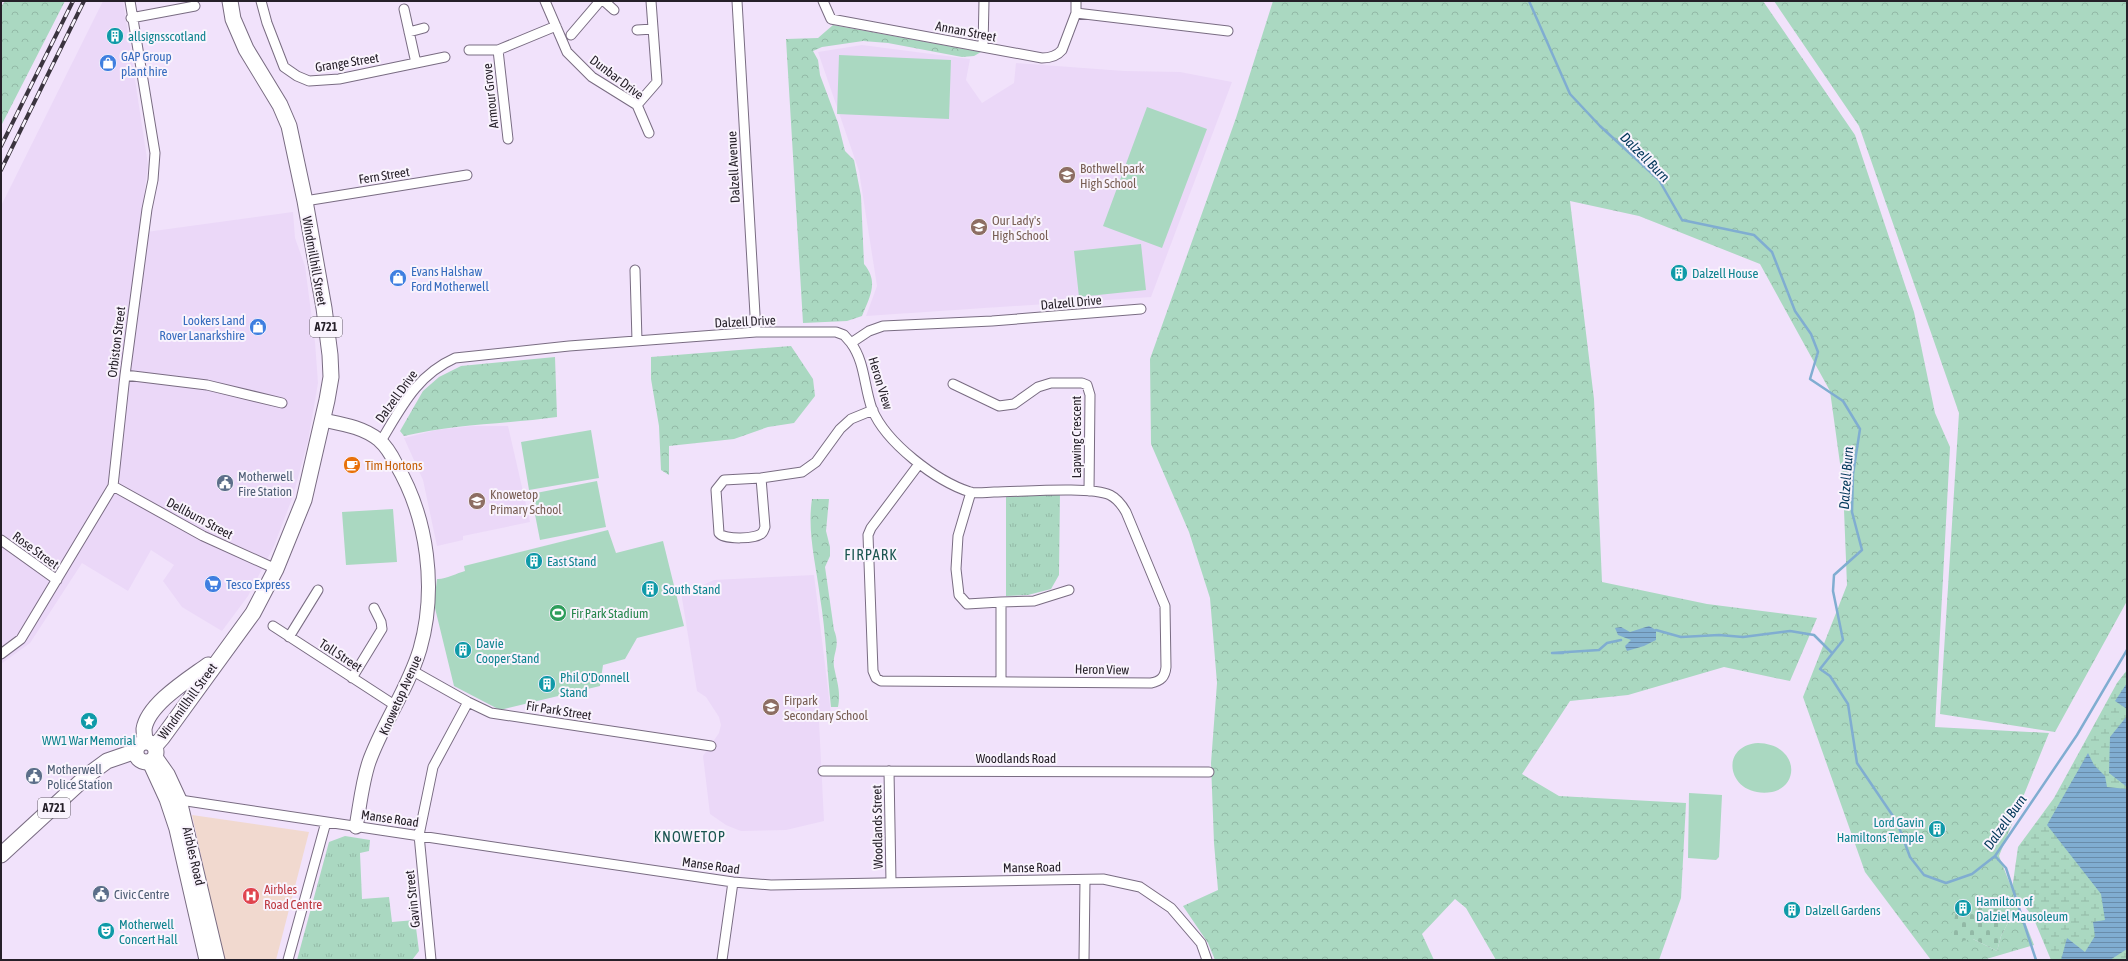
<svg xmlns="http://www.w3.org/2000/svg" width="2128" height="961" viewBox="0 0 2128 961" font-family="'Asap Condensed',sans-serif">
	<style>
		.built { fill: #ebd8f8 }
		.medical { fill: #f1d9cf }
		.grass { fill: url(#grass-tufts) }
		.forest { fill: url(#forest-crowns); fill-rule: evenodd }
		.wetland { fill: url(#wetland-marsh) }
		.cemetery { fill: url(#cemetery-stones) }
		.pitch { fill: #aad8c1 }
		.water { fill: url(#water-rules) }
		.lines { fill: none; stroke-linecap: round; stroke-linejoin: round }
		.stream { stroke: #80add1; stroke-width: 2.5 }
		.street-casing { stroke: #796c82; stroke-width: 11 }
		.secondary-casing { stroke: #796c82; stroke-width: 15 }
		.primary-casing { stroke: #796c82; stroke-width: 17 }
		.street { stroke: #fff; stroke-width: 9 }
		.secondary { stroke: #fff; stroke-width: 13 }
		.primary { stroke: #fff; stroke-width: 15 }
		.rail-casing { stroke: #3b343f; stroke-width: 4 }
		.rail { stroke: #f9f3fd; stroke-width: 2.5; stroke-dasharray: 8; stroke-linecap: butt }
		.labels { text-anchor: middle; stroke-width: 4; stroke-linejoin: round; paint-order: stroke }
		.shield { fill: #f9f3fd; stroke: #655f69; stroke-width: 1 }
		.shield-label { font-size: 12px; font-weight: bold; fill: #262029 }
		.street-label { font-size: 13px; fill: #262029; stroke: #f9f3fd }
		.culture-label { font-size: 13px; fill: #0d838f; stroke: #f9f3fd; text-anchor: start }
		.shop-label { font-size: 13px; fill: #366cbe; stroke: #f9f3fd; text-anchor: start }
		.education-label { font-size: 13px; fill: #785e54; stroke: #f9f3fd; text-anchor: start }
		.food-label { font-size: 13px; fill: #c56008; stroke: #f9f3fd; text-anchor: start }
		.service-label { font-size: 13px; fill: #4e5e75; stroke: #f9f3fd; text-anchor: start }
		.leisure-label { font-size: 13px; fill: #27864d; stroke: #f9f3fd; text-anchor: start }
		.health-label { font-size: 13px; fill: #be3a42; stroke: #f9f3fd; text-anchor: start }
		.water-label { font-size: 14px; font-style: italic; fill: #003659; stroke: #f9f3fd }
		.quarter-label { font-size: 15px; letter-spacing: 1px; fill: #1a5550; stroke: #f9f3fd }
	</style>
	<defs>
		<pattern id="grass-tufts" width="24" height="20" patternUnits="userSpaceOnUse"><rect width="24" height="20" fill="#aad8c1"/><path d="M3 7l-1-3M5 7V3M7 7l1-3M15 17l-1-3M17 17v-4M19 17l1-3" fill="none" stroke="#92b9a6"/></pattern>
		<pattern id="forest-crowns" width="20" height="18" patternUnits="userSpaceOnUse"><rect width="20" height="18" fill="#aad8c1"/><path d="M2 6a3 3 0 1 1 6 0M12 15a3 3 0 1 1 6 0" fill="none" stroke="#92b9a6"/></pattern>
		<pattern id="wetland-marsh" width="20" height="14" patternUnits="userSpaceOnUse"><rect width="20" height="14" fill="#aad8c1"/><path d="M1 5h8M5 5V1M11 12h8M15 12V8" fill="none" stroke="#92b9a6"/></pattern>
		<pattern id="cemetery-stones" width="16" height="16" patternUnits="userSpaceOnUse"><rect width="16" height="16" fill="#aad8c1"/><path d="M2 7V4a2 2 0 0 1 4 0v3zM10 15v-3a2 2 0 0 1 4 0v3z" fill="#92b9a6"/></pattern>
		<pattern id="water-rules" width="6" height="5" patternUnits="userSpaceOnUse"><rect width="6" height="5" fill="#80add1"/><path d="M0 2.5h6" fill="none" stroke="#698caa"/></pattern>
	</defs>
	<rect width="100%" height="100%" fill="#f1e2fb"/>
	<path class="built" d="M103,1H123L148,165L139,233L293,212L295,238L305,266L315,342L318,383L308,441L293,496L274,546L248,596L222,631L182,607L163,581L174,565L151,550L128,591L82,563L30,643L1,664V206Z
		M862,45L970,59L966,80L982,103L1014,83L1016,63L1124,71L1180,72L1232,82L1151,297L866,316L877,286L859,171L818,52Z
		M472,426H508L530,522L463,536V540L437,546L423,480L404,438L436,430Z
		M814,575L832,722H819L824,821L786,830L741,831L726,825L710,814L703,756L719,733L721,725L719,717L706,697L697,691L681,592L697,591L703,585L714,580Z"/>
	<path class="medical" d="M192,815L309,832L276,960H224Z"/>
	<path class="grass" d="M1006,493H1060L1059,575L1051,589L1028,595L1006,596Z
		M345,836L370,840L369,851L360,853L362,899L389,897L392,922L415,920L419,951L412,960H297L329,842Z"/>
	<path class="forest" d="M5,1H65L1,126V7Z
		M1273,1H1763L1855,135L1914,312L1935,413L1950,447L1935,727L2049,733L1999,856L2034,945L1983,960H1931L1865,872L1803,697L1847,585L1843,485L1830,391L1760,264L1639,216L1570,201L1594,399L1602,582L1707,604L1817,618L1790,681L1724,667L1628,695L1570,701L1522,774L1559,796L1686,803L1681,898L1659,960H1496L1466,908L1455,899L1422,934L1434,960H1215L1208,943L1183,906L1218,890L1214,843L1211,763L1217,683L1210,598L1189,532L1151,444L1150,359L1236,118ZM1956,911L2009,921L2001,936L1997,951L1973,939Z
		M1774,1H2127V601L2055,732L1940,714L1959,413L1859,126Z
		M833,25L981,52L974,56L962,57L888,43L863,41L822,47L813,51L818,60L820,75L838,123L845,151L854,160L861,196L864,264C879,282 870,296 862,316L847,321L803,323L786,39L818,38Z
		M791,346L813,379L815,396L794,423L768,427L734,439L669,446V475L661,470L659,426L651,379V357Z
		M555,357L557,417C506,424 454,424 404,436L400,431L423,391L439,377L461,366Z
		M812,499H829L826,531L830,547V556L825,567L834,630C841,647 832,653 834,667C837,682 841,692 838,707H831C827,671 826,633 820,597C816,564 807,532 812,499Z"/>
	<path class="wetland" d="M2127,670V960H2051L2033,917L2012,890L2018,847L2054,798L2117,683Z"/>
	<path class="cemetery" d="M1969,904L2006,911L2009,921L2001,936L1997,951L1973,939L1950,943L1956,911L1967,913Z"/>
	<path class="pitch" d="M839,55L951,60L949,119L837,114Z
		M1147,107L1207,129L1162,248L1103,226Z
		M1141,244L1146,290L1079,297L1074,251Z
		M591,430L599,478L529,490L521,442Z
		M597,481L606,527L540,540L531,494Z
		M393,509L397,562L346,565L342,512Z
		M608,530L616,553L663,541L684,626L637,638L625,659L603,665L600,686L500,710L454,686L434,604L437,579C444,580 457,573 465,571L464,566Z
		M1758,743C1798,744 1801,786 1772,792C1728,799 1717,746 1758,743Z
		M1689,793L1722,795L1719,857L1716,860L1688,858Z"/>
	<path class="water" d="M1649,626L1656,630V640L1644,646L1627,651L1625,646L1631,640L1618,635L1615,628L1621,627L1630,632Z
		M2127,683V709L2115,701Z
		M2127,716V787L2109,773L2110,737Z
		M2088,753L2094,765L2105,776L2107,787L2127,789V949L2110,960H2061L2067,938L2085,952L2095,936L2093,922L2105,920L2101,894L2047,825Z"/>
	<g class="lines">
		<path class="stream" d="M1529,1L1570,94L1600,126L1659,180L1682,220L1754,235L1772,252L1795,311L1811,334L1818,352L1810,379L1843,401L1860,429L1853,474L1852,512L1862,550L1834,575L1833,591L1843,640L1820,669L1830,676L1848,704L1857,763L1897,822L1910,857L1924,875L1946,883L1972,874L1995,856L2077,735L2127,650
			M1656,630L1681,637L1719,635L1743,637L1790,631L1814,635L1832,653
			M1563,653H1552L1599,650L1607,643L1621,640
			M1995,856L2006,868L2036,960"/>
		<defs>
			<path id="street" d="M261,1L267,23L284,67L297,76L309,81L339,79L445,57
				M545,1L567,52L592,77L637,105L649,133
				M604,1L614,10
				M737,1L756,332
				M823,1L831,19L1042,58C1050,58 1057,56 1062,50L1076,13V1
				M404,9L416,63
				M1076,13L1228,31
				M131,18L195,6
				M637,30L653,29
				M409,32L424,28
				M571,35L600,1
				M983,47L984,1
				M469,50H498
				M637,105L657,82L651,1
				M508,139L498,50L556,26
				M305,201L467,175
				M635,270L637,341
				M851,343C865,362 864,387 872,409C886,443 936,481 970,492C977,494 987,492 994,492C1020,492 1090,486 1110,495C1118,499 1122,505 1126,512L1165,606L1166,667C1165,677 1161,681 1151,683L881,681L876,678L873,671L868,535L871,528L919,464
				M125,375L207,385L282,403
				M953,384L999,406L1014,404L1038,387L1051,383H1082L1087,385L1090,395L1089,491
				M381,441C402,406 417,375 455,358L569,346L756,332H836L844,335L851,343L869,331L883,326L992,321L1141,309
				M761,478L765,527C764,529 764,531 762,533C757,539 724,540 719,533L716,490L724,480L761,478L802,472L816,462L840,429L851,419L873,410
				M113,486L203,536L276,569
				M971,492L958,536L956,569L959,595L967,604L1001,602V681
				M1,540L57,580
				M1001,602L1034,601L1069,590
				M273,626L396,706
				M289,637L318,590
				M1,654L21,639L113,486L125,375L147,209L153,180L155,153L130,1
				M413,671L468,702L491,713L711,746
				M352,678L382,629L381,622L374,608
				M823,771L1209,772
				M889,771L891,882
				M180,800L507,849L733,882L771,885L1103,879L1140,887L1171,908L1201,943L1207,960
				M288,960L326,822
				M431,960L419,835L433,767L468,702
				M722,960L733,882
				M1084,960L1085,880"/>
			<path id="secondary" d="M323,420C342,424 363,427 379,440C386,446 392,456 396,464C428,518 437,589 420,649C408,689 383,723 369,762C362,783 360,805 356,827
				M156,757L168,774L180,800L218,960
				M149,762L166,799L176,829L206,960"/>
			<path id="primary" d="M136 752a10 10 0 1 1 20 0a10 10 0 1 1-20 0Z
				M145,742C145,738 144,733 144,729C148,704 189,679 208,665
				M155,746L162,738L253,613L276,569L304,500L327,400L331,377L330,355L324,308L305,201L289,126L280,105L246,49L233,19L230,1
				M1,855L88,775L107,761L136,751"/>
		</defs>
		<use href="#street" class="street-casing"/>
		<use href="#secondary" class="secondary-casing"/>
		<use href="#primary" class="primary-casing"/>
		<use href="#street" class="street"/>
		<use href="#secondary" class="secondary"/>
		<use href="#primary" class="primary"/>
		<defs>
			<path id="rail" d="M1,146L73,1
				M1,170L84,1"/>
		</defs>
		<use href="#rail" class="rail-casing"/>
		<use href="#rail" class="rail"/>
	</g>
	<defs>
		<symbol id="building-disc" viewBox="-11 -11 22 22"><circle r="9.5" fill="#0f9aa8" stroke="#f9f3fd"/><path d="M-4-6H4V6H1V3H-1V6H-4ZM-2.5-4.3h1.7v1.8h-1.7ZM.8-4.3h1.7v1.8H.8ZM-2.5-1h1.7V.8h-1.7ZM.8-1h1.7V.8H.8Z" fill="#fff"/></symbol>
		<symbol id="shop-disc" viewBox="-11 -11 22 22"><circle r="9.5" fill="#3f7fe0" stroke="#f9f3fd"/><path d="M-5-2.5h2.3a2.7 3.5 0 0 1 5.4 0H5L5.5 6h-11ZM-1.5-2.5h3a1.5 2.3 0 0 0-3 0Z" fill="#fff"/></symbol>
		<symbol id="school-disc" viewBox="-11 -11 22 22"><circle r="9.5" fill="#8d6e63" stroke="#f9f3fd"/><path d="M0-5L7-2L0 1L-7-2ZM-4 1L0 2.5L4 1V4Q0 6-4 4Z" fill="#fff"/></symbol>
		<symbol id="cafe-disc" viewBox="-11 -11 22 22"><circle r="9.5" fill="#e8710a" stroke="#f9f3fd"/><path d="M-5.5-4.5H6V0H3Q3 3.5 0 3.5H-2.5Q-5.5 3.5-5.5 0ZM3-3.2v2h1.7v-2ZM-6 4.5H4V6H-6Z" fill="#fff"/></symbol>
		<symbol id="civic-disc" viewBox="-11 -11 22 22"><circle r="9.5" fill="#5c6f8a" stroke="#f9f3fd"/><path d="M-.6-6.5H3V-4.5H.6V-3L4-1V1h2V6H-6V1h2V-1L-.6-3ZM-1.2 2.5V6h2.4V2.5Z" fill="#fff"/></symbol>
		<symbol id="supermarket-disc" viewBox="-11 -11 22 22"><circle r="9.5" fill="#3f7fe0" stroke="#f9f3fd"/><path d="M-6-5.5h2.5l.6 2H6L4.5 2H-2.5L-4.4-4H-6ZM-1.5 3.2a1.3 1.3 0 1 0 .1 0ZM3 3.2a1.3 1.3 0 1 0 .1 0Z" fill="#fff"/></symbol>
		<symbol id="stadium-disc" viewBox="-11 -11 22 22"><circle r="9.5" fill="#2e9e5b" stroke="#f9f3fd"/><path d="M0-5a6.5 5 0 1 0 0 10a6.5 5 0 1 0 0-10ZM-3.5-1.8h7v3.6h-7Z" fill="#fff"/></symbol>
		<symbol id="sight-disc" viewBox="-11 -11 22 22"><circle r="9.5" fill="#0f9aa8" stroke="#f9f3fd"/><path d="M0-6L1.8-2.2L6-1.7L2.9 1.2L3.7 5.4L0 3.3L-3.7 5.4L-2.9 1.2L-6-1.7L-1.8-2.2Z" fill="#fff"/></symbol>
		<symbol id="hospital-disc" viewBox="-11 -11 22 22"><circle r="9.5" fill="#e0444e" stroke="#f9f3fd"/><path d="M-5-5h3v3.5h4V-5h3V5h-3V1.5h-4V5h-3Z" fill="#fff"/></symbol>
		<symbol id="theatre-disc" viewBox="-11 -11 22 22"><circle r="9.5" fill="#0f9aa8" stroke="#f9f3fd"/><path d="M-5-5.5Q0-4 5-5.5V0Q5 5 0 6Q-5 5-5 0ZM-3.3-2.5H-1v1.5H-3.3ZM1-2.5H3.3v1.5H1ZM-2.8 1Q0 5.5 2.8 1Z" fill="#fff"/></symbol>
	</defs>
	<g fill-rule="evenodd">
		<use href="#building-disc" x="105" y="26" width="20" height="20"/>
		<use href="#shop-disc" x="98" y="53" width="20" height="20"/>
		<use href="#school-disc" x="1057" y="165" width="20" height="20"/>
		<use href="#school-disc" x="969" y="217" width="20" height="20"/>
		<use href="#building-disc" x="1669" y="263" width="20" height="20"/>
		<use href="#shop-disc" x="388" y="268" width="20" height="20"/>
		<use href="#shop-disc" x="248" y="317" width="20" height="20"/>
		<use href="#cafe-disc" x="342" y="455" width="20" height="20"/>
		<use href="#civic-disc" x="215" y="473" width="20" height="20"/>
		<use href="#school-disc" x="467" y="491" width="20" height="20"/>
		<use href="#building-disc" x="524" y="551" width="20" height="20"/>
		<use href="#supermarket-disc" x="203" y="574" width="20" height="20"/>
		<use href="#building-disc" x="640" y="579" width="20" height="20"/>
		<use href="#stadium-disc" x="548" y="603" width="20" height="20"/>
		<use href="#building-disc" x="453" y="640" width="20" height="20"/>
		<use href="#building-disc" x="537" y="674" width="20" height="20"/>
		<use href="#school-disc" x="761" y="697" width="20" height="20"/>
		<use href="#sight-disc" x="79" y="711" width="20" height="20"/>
		<use href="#civic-disc" x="24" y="766" width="20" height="20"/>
		<use href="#building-disc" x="1927" y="819" width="20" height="20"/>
		<use href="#civic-disc" x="91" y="884" width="20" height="20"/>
		<use href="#hospital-disc" x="241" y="886" width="20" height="20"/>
		<use href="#building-disc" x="1953" y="898" width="20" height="20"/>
		<use href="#building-disc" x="1782" y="900" width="20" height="20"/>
		<use href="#theatre-disc" x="96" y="921" width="20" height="20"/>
	</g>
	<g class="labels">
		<g class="shield">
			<rect x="310" y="317" width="32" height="20" rx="3"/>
			<rect x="38" y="798" width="32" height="20" rx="3"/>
		</g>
		<g class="shield-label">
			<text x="326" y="331">A721</text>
			<text x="54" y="812">A721</text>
		</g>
		<g class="street-label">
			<text transform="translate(966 31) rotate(11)" y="5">Annan Street</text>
			<text transform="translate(347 62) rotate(-9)" y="5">Grange Street</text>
			<text transform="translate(617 77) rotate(37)" y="5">Dunbar Drive</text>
			<text transform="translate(490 96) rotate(-96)" y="5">Armour Grove</text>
			<text transform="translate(733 167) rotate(-93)" y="5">Dalzell Avenue</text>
			<text transform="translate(384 175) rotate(-9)" y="5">Fern Street</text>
			<text transform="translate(315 261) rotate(80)" y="5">Windmillhill Street</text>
			<text transform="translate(1071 302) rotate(-5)" y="5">Dalzell Drive</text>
			<text transform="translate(745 321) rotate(-3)" y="5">Dalzell Drive</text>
			<text transform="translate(116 342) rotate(-83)" y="5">Orbiston Street</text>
			<text transform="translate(881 383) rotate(73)" y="5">Heron View</text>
			<text transform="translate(396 396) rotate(-54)" y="5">Dalzell Drive</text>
			<text transform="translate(1076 437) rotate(-90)" y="5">Lapwing Crescent</text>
			<text transform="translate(200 518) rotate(28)" y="5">Dellburn Street</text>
			<text transform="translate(36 550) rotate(36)" y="5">Rose Street</text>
			<text transform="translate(341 655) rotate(33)" y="5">Toll Street</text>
			<text transform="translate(1102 669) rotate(1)" y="5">Heron View</text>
			<text transform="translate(400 695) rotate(-66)" y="5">Knowetop Avenue</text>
			<text transform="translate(187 701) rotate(-54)" y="5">Windmillhill Street</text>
			<text transform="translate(559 710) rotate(9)" y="5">Fir Park Street</text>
			<text x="1016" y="763">Woodlands Road</text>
			<text transform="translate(390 818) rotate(8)" y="5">Manse Road</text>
			<text transform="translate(877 827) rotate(-91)" y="5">Woodlands Street</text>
			<text transform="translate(194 856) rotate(77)" y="5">Airbles Road</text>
			<text transform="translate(711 865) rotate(8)" y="5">Manse Road</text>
			<text transform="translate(1032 867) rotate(-1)" y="5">Manse Road</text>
			<text transform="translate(412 899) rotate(-96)" y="5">Gavin Street</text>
		</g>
		<g class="culture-label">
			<text x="128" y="41">allsignsscotland</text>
			<text x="1692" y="278">Dalzell House</text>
			<text x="547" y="566">East Stand</text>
			<text x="663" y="594">South Stand</text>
			<text x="476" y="648">Davie<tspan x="476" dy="15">Cooper Stand</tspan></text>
			<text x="560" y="682">Phil O'Donnell<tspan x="560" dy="15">Stand</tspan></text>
			<text x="89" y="745" text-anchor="middle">WW1 War Memorial</text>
			<text x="1924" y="827" text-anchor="end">Lord Gavin<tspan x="1924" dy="15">Hamiltons Temple</tspan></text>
			<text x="1976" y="906">Hamilton of<tspan x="1976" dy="15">Dalziel Mausoleum</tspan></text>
			<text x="1805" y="915">Dalzell Gardens</text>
			<text x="119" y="929">Motherwell<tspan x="119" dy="15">Concert Hall</tspan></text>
		</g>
		<g class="shop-label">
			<text x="121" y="61">GAP Group<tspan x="121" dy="15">plant hire</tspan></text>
			<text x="411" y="276">Evans Halshaw<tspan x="411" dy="15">Ford Motherwell</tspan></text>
			<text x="245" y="325" text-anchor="end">Lookers Land<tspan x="245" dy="15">Rover Lanarkshire</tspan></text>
			<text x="226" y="589">Tesco Express</text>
		</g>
		<g class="education-label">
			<text x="1080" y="173">Bothwellpark<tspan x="1080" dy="15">High School</tspan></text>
			<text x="992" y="225">Our Lady's<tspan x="992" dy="15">High School</tspan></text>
			<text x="490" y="499">Knowetop<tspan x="490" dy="15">Primary School</tspan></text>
			<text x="784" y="705">Firpark<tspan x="784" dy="15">Secondary School</tspan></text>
		</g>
		<g class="food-label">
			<text x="365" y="470">Tim Hortons</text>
		</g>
		<g class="service-label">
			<text x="238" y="481">Motherwell<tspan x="238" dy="15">Fire Station</tspan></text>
			<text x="47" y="774">Motherwell<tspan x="47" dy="15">Police Station</tspan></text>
			<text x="114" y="899">Civic Centre</text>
		</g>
		<g class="leisure-label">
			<text x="571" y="618">Fir Park Stadium</text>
		</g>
		<g class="health-label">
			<text x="264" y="894">Airbles<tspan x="264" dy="15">Road Centre</tspan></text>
		</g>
		<g class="water-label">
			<text transform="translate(1645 157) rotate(45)" y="5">Dalzell Burn</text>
			<text transform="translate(1846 478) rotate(-86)" y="5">Dalzell Burn</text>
			<text transform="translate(2005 822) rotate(-55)" y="5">Dalzell Burn</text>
		</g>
		<g class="quarter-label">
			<text x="871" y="560">FIRPARK</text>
			<text x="690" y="842">KNOWETOP</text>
		</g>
	</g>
	<rect width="2128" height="961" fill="none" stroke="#262029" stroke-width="4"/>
</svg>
